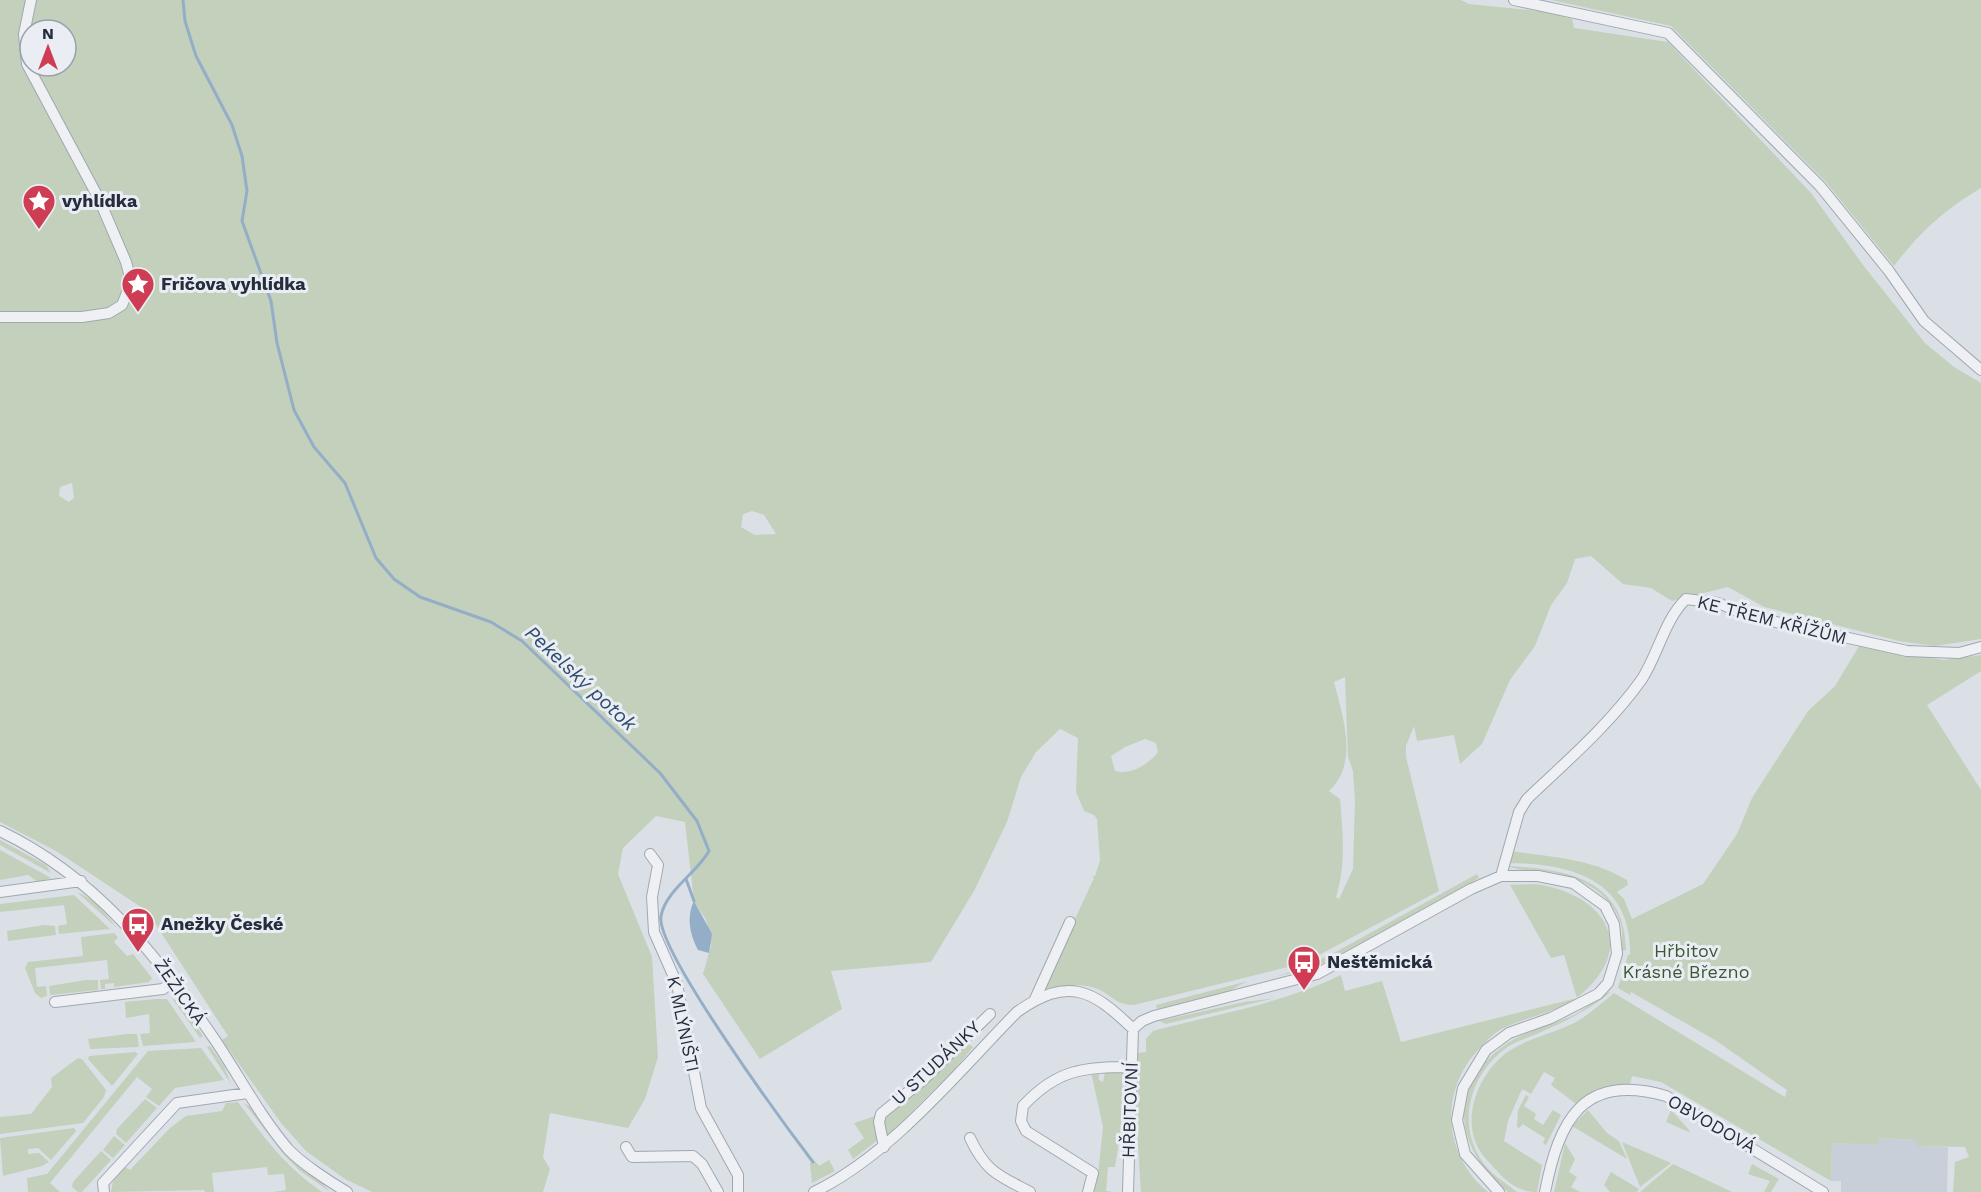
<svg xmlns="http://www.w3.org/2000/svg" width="1981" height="1192" viewBox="0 0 1981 1192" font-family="'Work Sans',sans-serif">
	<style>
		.built { fill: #c9cfd8 }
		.green { fill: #c2d0bc; fill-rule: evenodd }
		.water { fill: #95aec7 }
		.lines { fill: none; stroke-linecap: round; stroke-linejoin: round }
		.stream { stroke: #95aec7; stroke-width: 3 }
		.minor-casing { stroke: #a1a7b0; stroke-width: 12 }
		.minor { stroke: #eef0f4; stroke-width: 10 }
		.labels { text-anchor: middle; stroke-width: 6; stroke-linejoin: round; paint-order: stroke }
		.poi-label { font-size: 18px; font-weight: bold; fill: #252e3c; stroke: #eaeef4; text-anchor: start }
		.street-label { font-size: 18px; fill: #252e3c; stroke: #eaeef4 }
		.park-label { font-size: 18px; fill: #3a5833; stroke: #eaeef4 }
		.water-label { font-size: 20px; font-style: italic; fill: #2f4d70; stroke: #eaeef4 }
	</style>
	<rect width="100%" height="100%" fill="#dbe0e6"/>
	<path class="built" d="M1878,1138L1917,1140V1146L1948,1147L1947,1192H1841V1181H1831L1832,1143L1878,1145Z"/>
	<path class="green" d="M0,0H1461L1469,4L1548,12L1572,19L1574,28L1668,42L1811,193L1863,265L1925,343L1954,367L1981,383V639L1935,646L1899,641L1764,607L1728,587L1672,601L1651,588L1623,584L1591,556L1575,559L1567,583L1551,605L1535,646L1510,680L1482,744L1460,764L1454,735L1417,741L1414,726L1406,746V757L1439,891L1304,963L1134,1005C1115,1004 1115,998 1100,990C1081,981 1061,987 1042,990L1094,878L1092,877L1095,876L1100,860L1097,819L1094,815L1084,811L1076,792L1078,738L1060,729L1036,752L1021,777L1007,822L974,891L931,962L831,971L842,1009L760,1059L703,974L711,946L706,920L694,901L685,822L656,816L623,848L618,874L652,957L658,1057L645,1099L628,1128L550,1113L543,1157L550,1169L543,1192H372L345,1179L306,1151L281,1123L222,1040L228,1036L147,911L56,851L0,822ZM30,30H66V66H30ZM72,483L74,498L69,502L59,496L60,487ZM752,511L764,515L776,534L755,535L741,527L743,514ZM1345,677L1348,757L1353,771L1355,800L1353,869L1339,899L1336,897C1346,865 1343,833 1340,799L1329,791C1359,763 1343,717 1334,682ZM1145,739L1156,743L1158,752C1148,765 1131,775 1115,771L1111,756L1125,747Z
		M1551,0H1981V188C1944,210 1920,232 1894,266L1825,181L1671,26Z
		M1859,646L1944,660L1981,655V671L1927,705L1981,790V1192H1953L1955,1162L1969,1157L1965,1147L1917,1146V1140L1879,1138L1878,1145L1832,1143L1831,1181L1661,1082L1632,1076L1630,1084L1597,1089L1576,1104L1551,1085L1555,1078L1544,1072L1531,1094L1522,1089L1508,1121L1504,1141L1542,1165L1537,1192C1513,1192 1502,1176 1486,1159C1457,1127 1476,1076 1506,1053C1528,1037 1558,1033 1581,1019C1593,1011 1603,1002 1614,993L1785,1097L1787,1090L1715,1040L1631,992L1630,995L1618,988L1628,955H1630C1632,879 1570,863 1507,863L1510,851C1551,857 1591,858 1627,880L1628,885L1617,892L1624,899L1632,919L1703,884L1737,834L1752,798L1808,711L1835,686Z
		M0,840L46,865L51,873L0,845Z
		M0,850L51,878L38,882L28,875L0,880Z
		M1508,866C1567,869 1625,879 1626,950L1622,951C1622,942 1623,932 1621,924C1612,891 1575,875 1545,871C1533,869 1519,872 1508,866Z
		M1477,874L1479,878L1334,958L1332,954Z
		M1535,884C1602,893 1641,945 1579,996C1560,1012 1523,1017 1500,1030C1494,1033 1488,1040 1483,1045C1439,1086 1441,1154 1488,1192H1141L1137,1130L1138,1053L1146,1052V1039L1153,1031C1217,1014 1281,1004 1341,975L1345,991L1382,981L1401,1042L1577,998L1564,955L1551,958L1510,885Z
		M77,892C95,899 105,913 117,928Z
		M74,895L110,929L59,934L58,926L67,924L64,905L0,912V904Z
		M44,925L55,926L56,935L8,941L7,931Z
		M114,933L118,937L114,942L127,956L133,954L152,978L149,982L114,987V983L105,984V989H101L100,980L109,979L107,960L35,968L37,987L46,986L47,996L41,998L35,993L25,968L28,962L83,956L81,937Z
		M1327,956L1330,960L1308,970L1277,976L1306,967Z
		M86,980H98V990L50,995L49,986Z
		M1248,981L1227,992L1157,1009L1156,1005Z
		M1611,992C1589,1010 1566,1021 1539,1033C1529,1038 1515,1041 1506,1048C1471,1074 1457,1120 1480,1158C1489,1173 1504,1182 1517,1192H1508C1454,1148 1445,1085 1508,1043C1529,1029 1554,1025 1576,1014C1588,1008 1598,994 1611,992Z
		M172,998L181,1004L203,1036L200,1038Z
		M1275,998L1166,1024L1159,1021L1244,1002Z
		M156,999H167L196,1042L143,1046L140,1034L150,1033L149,1014L126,1018L125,1002Z
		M127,1034H137L139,1047L90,1049L88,1039Z
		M967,1043L973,1047L953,1071L888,1135H885L883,1115Z
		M210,1046L224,1066L231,1084L207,1047Z
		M201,1048L224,1080L175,1088L159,1106L146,1097L152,1089L137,1077L50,1183L60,1192H28L27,1178L47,1174L148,1051Z
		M135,1052L138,1054L112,1086L88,1059L89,1056Z
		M78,1058L82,1059L106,1090L104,1097L83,1123L0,1134V1117L31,1114L52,1087L51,1078Z
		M1091,1072H1099V1080L1103,1082L1105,1072L1123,1073L1121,1129L1115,1167H1108L1106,1191L1113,1192H1090L1092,1176L1098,1175L1103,1127Z
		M1526,1095L1529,1097L1524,1106L1536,1114L1534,1119L1543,1125L1553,1110L1561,1115L1546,1145L1543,1143L1545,1138L1523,1124L1519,1128L1517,1127L1518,1110Z
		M145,1099L157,1108L126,1143L116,1134L117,1129Z
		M238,1102C265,1139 284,1165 322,1192H273L286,1190L284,1174L268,1175L267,1167L212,1173L214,1192H205L204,1190L111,1192L113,1181L124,1166L130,1170L170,1128L186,1116L222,1111L226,1103Z
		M244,1103L255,1110L330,1192L299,1170L285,1156Z
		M1588,1110L1607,1133L1619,1141L1627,1159L1572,1126Z
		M1671,1110L1690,1131L1689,1132L1666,1122Z
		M878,1115L879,1139L853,1159L848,1150L864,1138L854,1123Z
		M74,1128L76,1131L51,1160L38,1148L28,1149V1154L39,1153L49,1162L42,1166L3,1176L0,1138Z
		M114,1136L125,1145L113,1158L103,1150Z
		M1622,1142L1671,1163L1640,1187Z
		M1565,1143L1575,1159L1569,1172L1577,1177L1571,1187L1580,1192H1554Z
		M101,1151L111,1160L82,1192H78L72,1187L73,1182Z
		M829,1160L835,1171L812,1183L810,1163L815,1161L819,1166Z
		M1673,1164L1732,1192H1640Z
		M1752,1164L1779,1179L1771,1192H1764L1770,1181L1748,1174Z
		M1611,1172L1639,1189L1637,1192H1610L1604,1185Z"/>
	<path class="water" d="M694,901L712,934L709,953L698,950C690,935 686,917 694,901Z"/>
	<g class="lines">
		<path class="stream" d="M183,0L185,21L196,56L232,125L242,156L247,191L242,221L271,301L277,343L294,410L314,447L345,483L376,558L394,579L420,597L491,622L522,641L660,773L697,821L709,851C697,873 666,890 661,916C655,949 787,1128 813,1162
			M686,879L694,901"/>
		<defs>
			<path id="minor" d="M1514,0L1668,33L1820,186L1889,271L1924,321L1981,370
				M0,317H82L109,313L122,305L129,288L130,277L126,262L99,199L27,64L24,34L31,0
				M0,831C96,877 156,954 215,1040C239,1076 260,1116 288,1149C301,1163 330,1182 347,1192
				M650,854L658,865L652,897L654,932L677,984L701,1108L738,1175V1192
				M1501,876L1519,812L1527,799C1567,761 1610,724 1642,679C1658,654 1665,619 1686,599L1718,603L1749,616L1907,651L1959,653L1981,647
				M0,892L81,881
				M1035,999L1070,922
				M55,1002L163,989L172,982
				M1133,1029L1142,1021L1154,1016L1317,974L1471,889L1501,876H1538L1573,883L1605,906L1614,924L1617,954L1608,983L1598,994L1551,1018L1509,1033L1486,1050L1463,1088L1457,1120L1465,1154L1499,1192
				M970,1138C986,1172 998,1175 1030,1192
				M626,1147L632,1157L693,1156L702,1164L718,1192
				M884,1147L879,1122L881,1114L923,1080L990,1014
				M104,1192L103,1183L177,1103L248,1093
				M814,1192C892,1154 956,1074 1017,1012C1068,976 1092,989 1133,1029
				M1088,1192L1093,1173L1026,1131L1021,1121L1023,1106C1057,1069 1084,1067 1132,1067
				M1128,1192L1133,1029
				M1545,1192C1559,1120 1583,1072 1666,1096L1823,1192"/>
		</defs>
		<use href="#minor" class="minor-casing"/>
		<use href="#minor" class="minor"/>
	</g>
	<defs>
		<symbol id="sight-pin" viewBox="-11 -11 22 30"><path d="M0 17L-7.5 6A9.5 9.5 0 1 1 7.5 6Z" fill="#ce3d54" stroke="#eaeef4"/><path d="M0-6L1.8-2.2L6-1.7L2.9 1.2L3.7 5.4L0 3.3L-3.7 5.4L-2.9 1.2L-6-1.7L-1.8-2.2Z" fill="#fff"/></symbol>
		<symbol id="bus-pin" viewBox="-11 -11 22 30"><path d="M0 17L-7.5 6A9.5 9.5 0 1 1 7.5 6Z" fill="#ce3d54" stroke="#eaeef4"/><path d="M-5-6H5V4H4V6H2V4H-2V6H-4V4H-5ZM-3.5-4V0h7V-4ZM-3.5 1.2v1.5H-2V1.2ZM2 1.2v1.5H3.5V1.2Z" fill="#fff"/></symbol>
	</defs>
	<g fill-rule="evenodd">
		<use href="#sight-pin" x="20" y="182" width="38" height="52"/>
		<use href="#sight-pin" x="119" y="265" width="38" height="52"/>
		<use href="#bus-pin" x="119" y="905" width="38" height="52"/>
		<use href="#bus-pin" x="1285" y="943" width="38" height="52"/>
	</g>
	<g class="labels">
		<g class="poi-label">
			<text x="62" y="207">vyhlídka</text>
			<text x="161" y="290">Fričova vyhlídka</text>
			<text x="161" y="930">Anežky České</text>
			<text x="1327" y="968">Neštěmická</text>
		</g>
		<g class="street-label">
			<text transform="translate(1772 620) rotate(14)" y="6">KE TŘEM KŘÍŽŮM</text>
			<text transform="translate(180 992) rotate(55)" y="6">ŽEŽICKÁ</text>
			<text transform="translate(683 1024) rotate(78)" y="6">K MLÝNIŠTI</text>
			<text transform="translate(936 1063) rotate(-43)" y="6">U STUDÁNKY</text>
			<text transform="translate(1130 1110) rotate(-88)" y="6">HŘBITOVNÍ</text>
			<text transform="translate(1712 1124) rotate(30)" y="6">OBVODOVÁ</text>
		</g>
		<g class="park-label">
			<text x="1686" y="957">Hřbitov<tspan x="1686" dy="21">Krásné Březno</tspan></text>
		</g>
		<g class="water-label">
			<text transform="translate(581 678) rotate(43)" y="7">Pekelský potok</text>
		</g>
	</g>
	<g transform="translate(48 48)"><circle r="28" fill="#eaeef4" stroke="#9ba1aa" stroke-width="1.5"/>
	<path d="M0-4.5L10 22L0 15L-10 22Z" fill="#ce3d54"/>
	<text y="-9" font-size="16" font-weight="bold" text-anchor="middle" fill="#252e3c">N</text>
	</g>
</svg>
